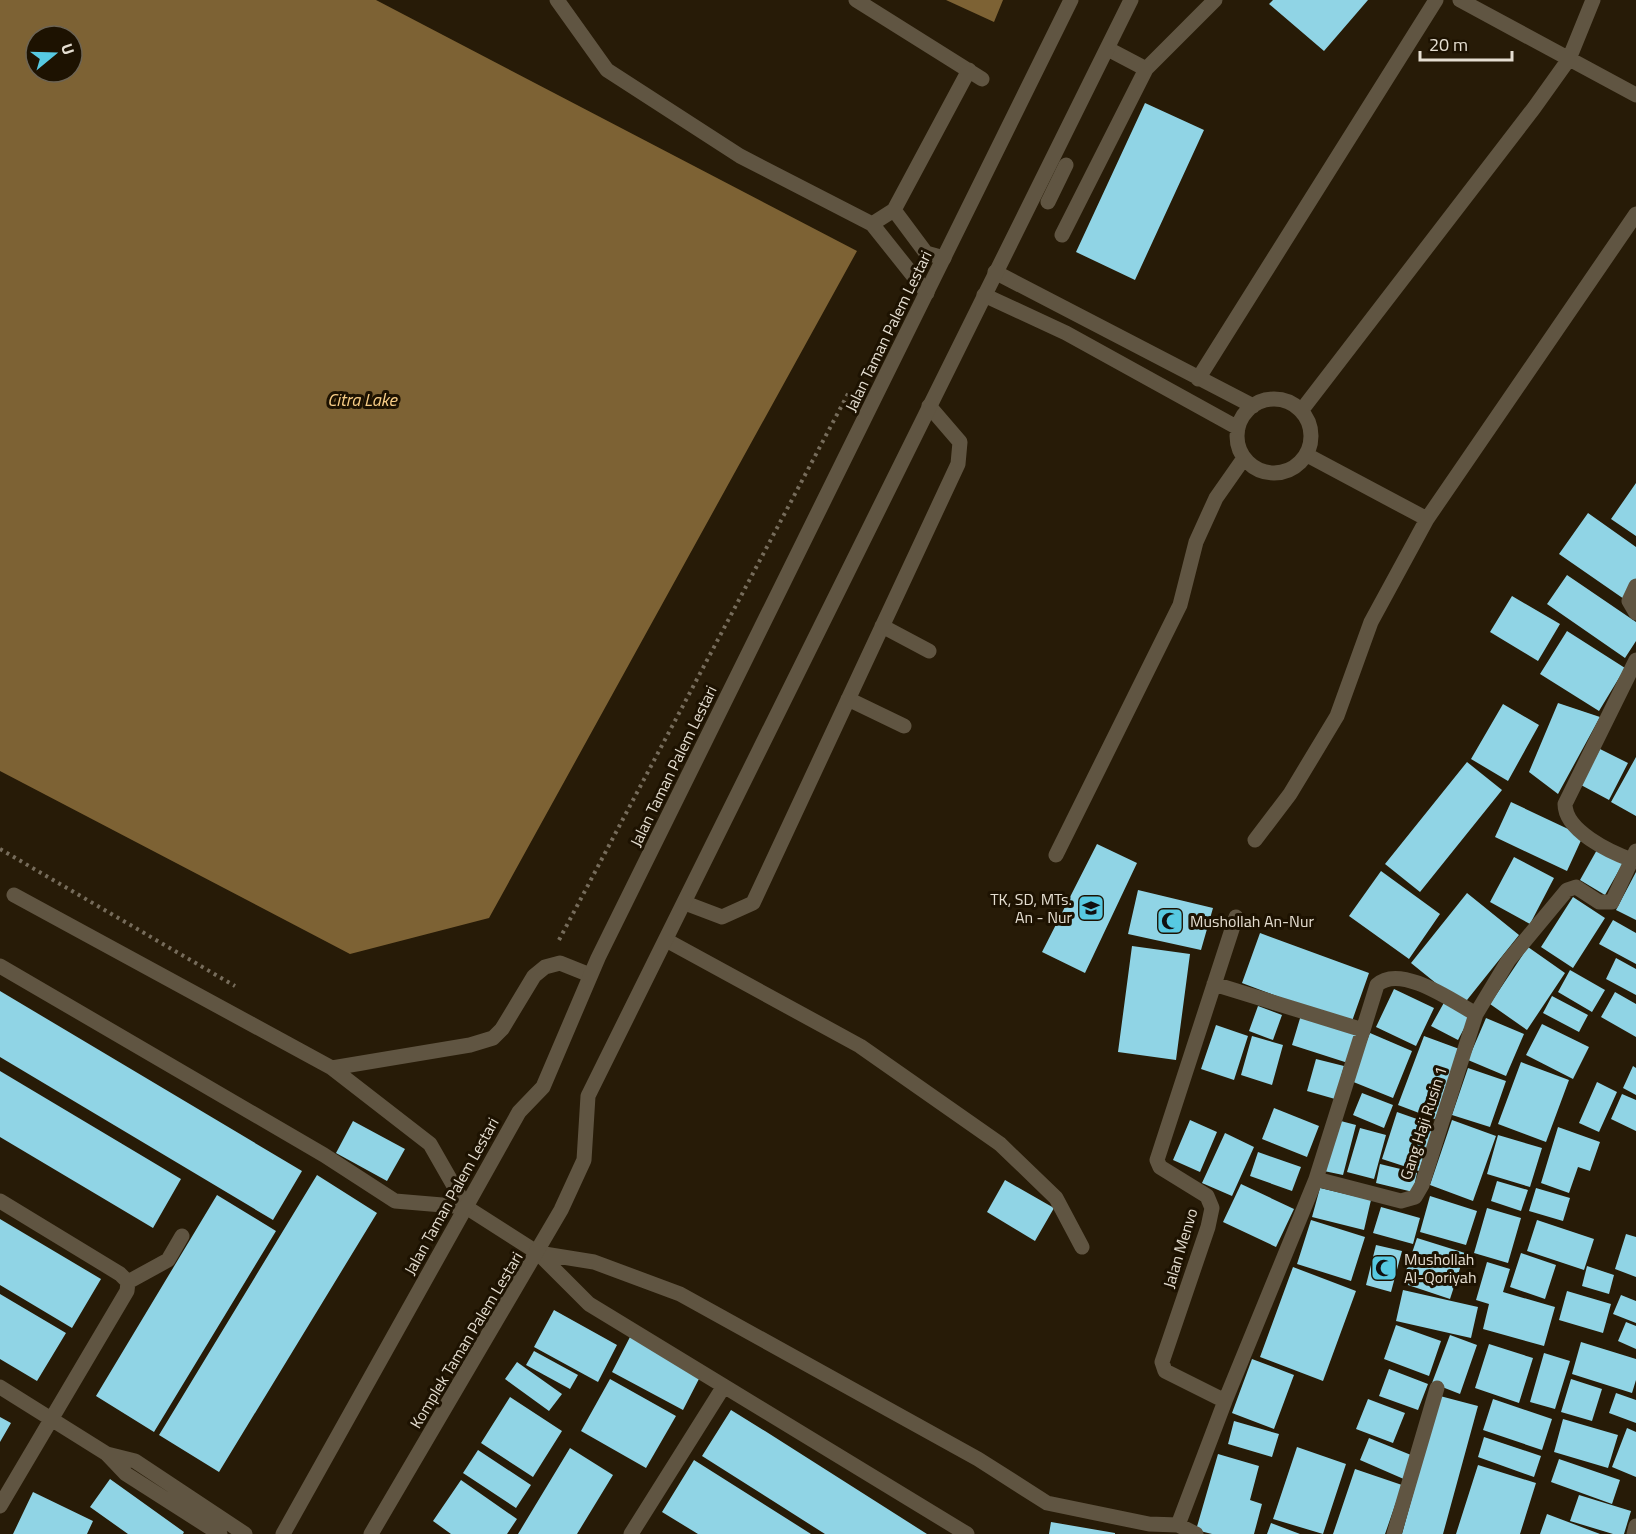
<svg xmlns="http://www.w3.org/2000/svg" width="1636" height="1534" viewBox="0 0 1636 1534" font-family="'Titillium Web',sans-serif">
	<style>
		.water { fill: #7d6234; fill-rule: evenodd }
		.building { fill: #90d4e5 }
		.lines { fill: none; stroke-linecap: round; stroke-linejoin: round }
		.path { stroke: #766c5b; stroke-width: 4; stroke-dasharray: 3 4.5; stroke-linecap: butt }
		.service { stroke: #605542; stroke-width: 15 }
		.minor { stroke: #605542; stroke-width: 15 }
		.tertiary { stroke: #605542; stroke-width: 15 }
		.labels { text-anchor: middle; stroke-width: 6; stroke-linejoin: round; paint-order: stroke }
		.street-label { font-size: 16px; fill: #e5ded1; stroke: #1d1201 }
		.poi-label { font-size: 16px; fill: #e5ded1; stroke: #1d1201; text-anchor: start }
		.water-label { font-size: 18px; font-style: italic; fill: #f8cd86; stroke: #1d1201 }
	</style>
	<rect width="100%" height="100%" fill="#271b07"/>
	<path class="water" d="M0,0H376L857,251L489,918L350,954L0,771ZM36,36H72V72H36Z
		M946,0H1003L994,22Z"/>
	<path class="building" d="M1273,0H1368L1324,51L1269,4Z
		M1145,103L1204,130L1135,280L1076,252Z
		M1636,483V536L1611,519Z
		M1588,513L1636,547V582L1624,599L1559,554Z
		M1567,575L1636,622V641L1625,658L1547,604Z
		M1512,596L1560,624L1538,661L1490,632Z
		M1567,631L1625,668L1599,711L1540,674Z
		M1558,703L1600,717L1558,794L1529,772Z
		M1503,704L1539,725L1508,781L1471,759Z
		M1600,749L1628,763L1609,800L1581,785Z
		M1636,757V816L1611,802Z
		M1467,762L1502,790L1420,892L1385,864Z
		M1511,802L1583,836L1567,871L1495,837Z
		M1097,844L1137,863L1085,973L1042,952Z
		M1598,848L1623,863L1605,895L1580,880Z
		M1514,857L1554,878L1530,924L1490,902Z
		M1381,871L1440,914L1409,959L1349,916Z
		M1636,872V920L1616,910Z
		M1138,890L1213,908L1201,950L1128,934Z
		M1467,893L1519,935L1463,1005L1411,963Z
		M1573,897L1605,918L1573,968L1541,947Z
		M1613,920L1636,933V964L1599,944Z
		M1260,933L1369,973L1351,1024L1242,983Z
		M1132,946L1190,954L1176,1060L1118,1052Z
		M1528,947L1565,973L1527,1030L1490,1004Z
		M1616,958L1636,969V995L1606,979Z
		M1570,970L1605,990L1592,1012L1558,992Z
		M1394,989L1434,1008L1416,1046L1376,1027Z
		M0,991L302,1171L273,1220L0,1057Z
		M1615,992L1636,1004V1037L1601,1017Z
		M1552,996L1588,1015L1579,1032L1543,1013Z
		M1446,999L1472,1013L1458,1040L1431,1026Z
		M1258,1006L1282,1015L1273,1040L1249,1031Z
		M1301,1015L1357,1034L1348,1063L1292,1045Z
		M1486,1018L1524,1034L1506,1076L1468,1060Z
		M1542,1024L1589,1047L1573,1079L1526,1055Z
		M1216,1025L1248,1036L1234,1080L1201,1069Z
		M1370,1033L1412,1051L1393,1098L1351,1081Z
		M1252,1036L1283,1045L1272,1085L1241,1075Z
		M1424,1036L1462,1050L1435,1119L1398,1105Z
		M1316,1059L1344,1066L1335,1099L1307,1091Z
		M1521,1062L1569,1080L1546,1142L1498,1124Z
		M1633,1066L1636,1068V1095L1623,1088Z
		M1468,1068L1506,1081L1490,1127L1452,1115Z
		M0,1071L181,1179L153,1228L0,1137Z
		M1597,1082L1617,1092L1599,1132L1579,1123Z
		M1362,1093L1393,1105L1384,1128L1353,1115Z
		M1622,1094L1636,1100V1131L1611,1119Z
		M1274,1108L1319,1126L1307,1157L1262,1139Z
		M1397,1112L1434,1125L1419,1171L1382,1159Z
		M1190,1120L1217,1132L1200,1172L1173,1160Z
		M1337,1120L1356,1125L1343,1175L1324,1171Z
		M1452,1120L1496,1136L1473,1201L1430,1185Z
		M353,1121L405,1149L387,1181L336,1153Z
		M1558,1127L1600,1142L1590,1171L1578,1167L1569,1193L1541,1183Z
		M1360,1128L1386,1135L1374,1179L1347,1172Z
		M1225,1133L1254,1147L1232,1196L1202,1183Z
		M1498,1135L1542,1148L1530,1187L1487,1174Z
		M1258,1152L1301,1167L1292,1191L1250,1176Z
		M1380,1164L1417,1173L1413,1192L1376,1183Z
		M317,1175L377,1213L219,1472L159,1435Z
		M1005,1180L1054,1208L1035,1241L987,1212Z
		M1497,1181L1528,1190L1521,1211L1491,1201Z
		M1241,1184L1294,1209L1276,1247L1223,1222Z
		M1320,1188L1371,1200L1364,1230L1312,1217Z
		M1536,1188L1570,1198L1563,1221L1529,1211Z
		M217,1195L276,1231L154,1432L96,1396Z
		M1430,1196L1477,1211L1466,1245L1420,1232Z
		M1381,1207L1420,1218L1413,1244L1373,1233Z
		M1487,1208L1521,1218L1508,1263L1474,1253Z
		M0,1219L101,1279L72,1328L0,1285Z
		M1311,1220L1365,1237L1351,1281L1297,1264Z
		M1537,1220L1594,1239L1584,1270L1527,1251Z
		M1626,1234L1636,1237V1277L1615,1269Z
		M1417,1238L1465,1253L1450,1299L1402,1283Z
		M1376,1245L1402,1251L1391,1292L1366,1285Z
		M1521,1253L1556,1265L1545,1299L1510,1287Z
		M1487,1262L1510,1269L1503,1292L1555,1307L1544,1346L1483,1329L1489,1304L1476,1300Z
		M1587,1266L1614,1275L1609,1294L1582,1286Z
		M1293,1267L1356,1291L1323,1381L1260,1357Z
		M1403,1290L1478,1307L1471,1338L1396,1321Z
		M1567,1291L1611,1304L1603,1333L1559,1320Z
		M0,1294L66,1333L37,1381L0,1359Z
		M1621,1295L1636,1301V1323L1613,1314Z
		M554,1310L617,1345L598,1382L534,1347Z
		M1626,1322L1636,1326V1349L1618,1341Z
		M1396,1325L1441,1341L1429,1376L1384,1359Z
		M1450,1335L1477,1345L1460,1394L1432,1383Z
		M630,1337L701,1375L683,1410L612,1372Z
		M1581,1342L1636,1359V1380L1632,1393L1572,1374Z
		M1489,1344L1533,1358L1519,1403L1475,1388Z
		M534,1351L578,1375L570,1389L526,1365Z
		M1544,1353L1570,1361L1555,1409L1530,1402Z
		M1252,1359L1294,1375L1274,1429L1232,1413Z
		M517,1362L562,1394L549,1411L505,1379Z
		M1389,1369L1428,1384L1418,1410L1379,1396Z
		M610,1379L676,1416L646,1468L581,1431Z
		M1571,1379L1602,1389L1592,1421L1561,1412Z
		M1616,1393L1636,1400V1423L1609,1413Z
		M1440,1396L1478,1406L1443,1534H1402Z
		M510,1397L562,1431L533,1477L481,1443Z
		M1368,1399L1405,1413L1393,1443L1356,1429Z
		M1493,1399L1552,1419L1542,1450L1483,1430Z
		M731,1410L765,1431L927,1534H825L702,1456Z
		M0,1417L11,1423L0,1442Z
		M1563,1419L1618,1435L1608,1468L1554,1452Z
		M1234,1421L1279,1434L1272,1457L1228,1444Z
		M1627,1428L1636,1432V1477L1612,1467Z
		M1484,1437L1541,1456L1534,1477L1478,1457Z
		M1369,1438L1416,1457L1406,1480L1360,1460Z
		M1297,1447L1346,1464L1323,1534L1273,1519Z
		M570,1448L613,1475L577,1534H518Z
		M478,1450L531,1485L516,1508L463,1473Z
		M1218,1454L1259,1466L1250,1500L1262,1504L1254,1534H1212L1196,1530Z
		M1559,1459L1620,1480L1612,1504L1551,1482Z
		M694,1460L811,1534H698L662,1512Z
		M1478,1465L1536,1483L1520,1534H1456Z
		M1355,1469L1402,1485L1385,1534H1333Z
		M110,1479L184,1532L183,1534H128L90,1507Z
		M461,1480L517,1519L507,1534H451L433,1521Z
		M33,1492L93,1521L87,1534H13Z
		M1579,1495L1631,1511L1624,1534H1613L1570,1521Z
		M1547,1514L1600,1534H1540Z
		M1051,1522L1115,1533V1534H1049Z
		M1271,1523L1300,1534H1267Z"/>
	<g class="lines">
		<path class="path" d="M0,849L235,986
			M559,940L850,390"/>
		<path class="service" d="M557,0L607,70L740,156L872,224L927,293
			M856,0L982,79
			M1108,49L1146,69
			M1048,202L1066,165
			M894,210L926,253L944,258
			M872,224L894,210L969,70
			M1062,235L1146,69L1215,0
			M882,626L929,651
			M848,699L904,726
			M14,895L332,1068L430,1144L466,1207
			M685,903L722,917L753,903L958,464L960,442L929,406
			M332,1068L470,1045L493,1038L502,1029L534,976L545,967L560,963L590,975"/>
		<path class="minor" d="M1460,0L1636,95
			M995,272L1253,406
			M984,295L1066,333L1238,428
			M1198,379L1436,0
			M1237 436a37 37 0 1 1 74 0a37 37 0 1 1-74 0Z
			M1301,411L1534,108L1569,59L1593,0
			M1307,455L1427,519
			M1636,586L1629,601L1636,613
			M1255,840L1290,794L1337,716L1371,622L1427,519L1636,214
			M1056,855L1180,605L1196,542L1216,498L1244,458
			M1632,860C1610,852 1565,831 1565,804L1636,660
			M666,940L860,1046L1000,1144L1056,1198L1082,1247
			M0,966L324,1155L395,1201L466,1207L538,1253L589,1304L967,1534
			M1214,984L1363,1030L1316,1179
			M1363,1030L1377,985C1400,963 1454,1002 1476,1014
			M0,1201L120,1274L128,1282
			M538,1253L594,1262L680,1294L978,1459L1047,1503L1149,1524L1178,1525L1196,1534
			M128,1282L168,1260L182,1236
			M0,1387L107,1454L126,1474L220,1534
			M1225,1401L1316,1179L1401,1201L1415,1197L1422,1185L1476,1014L1508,961L1567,890L1576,887L1599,902H1612L1636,851
			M107,1454L135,1461L245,1534
			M0,1506L127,1291L128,1282
			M1178,1525L1225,1401L1165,1371L1162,1362L1208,1227L1212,1208L1207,1196L1160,1167L1157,1160L1236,917
			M631,1534L724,1386
			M1394,1534L1437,1388
			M1634,1534L1636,1526"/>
		<path class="tertiary" d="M283,1534L519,1112L543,1087L598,958L1071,0
			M371,1534L561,1210L584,1160L588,1096L1131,0"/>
	</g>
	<defs>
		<symbol id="school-square" viewBox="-11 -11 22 22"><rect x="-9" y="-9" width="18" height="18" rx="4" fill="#57c9e2" stroke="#1d1201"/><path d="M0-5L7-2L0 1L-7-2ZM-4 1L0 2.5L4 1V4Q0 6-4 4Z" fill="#111"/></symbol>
		<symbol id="mosque-square" viewBox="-11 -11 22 22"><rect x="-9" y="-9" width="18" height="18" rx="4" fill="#57c9e2" stroke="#1d1201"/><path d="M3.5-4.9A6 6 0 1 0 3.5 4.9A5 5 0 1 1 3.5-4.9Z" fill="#111"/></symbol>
	</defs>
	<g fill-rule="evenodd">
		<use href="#school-square" x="1076" y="893" width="30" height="30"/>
		<use href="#mosque-square" x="1155" y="906" width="30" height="30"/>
		<use href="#mosque-square" x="1369" y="1253" width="30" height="30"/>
	</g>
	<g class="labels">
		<g class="street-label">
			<text transform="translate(888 331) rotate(-64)" y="6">Jalan Taman Palem Lestari</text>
			<text transform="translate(673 766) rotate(-64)" y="6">Jalan Taman Palem Lestari</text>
			<text transform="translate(1423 1123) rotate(-72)" y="6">Gang Haji Rusin 1</text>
			<text transform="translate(451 1196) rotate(-61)" y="6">Jalan Taman Palem Lestari</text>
			<text transform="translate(1180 1248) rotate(-73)" y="6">Jalan Menvo</text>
			<text transform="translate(466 1340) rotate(-59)" y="6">Komplek Taman Palem Lestari</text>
		</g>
		<g class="poi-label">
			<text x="1072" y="905" text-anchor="end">TK, SD, MTs.<tspan x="1072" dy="18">An - Nur</tspan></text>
			<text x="1190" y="927">Mushollah An-Nur</text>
			<text x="1404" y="1265">Mushollah<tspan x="1404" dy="18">Al-Qoriyah</tspan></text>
		</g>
		<g class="water-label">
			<text x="362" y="406">Citra Lake</text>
		</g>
	</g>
	<g transform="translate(54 54) rotate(71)"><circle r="28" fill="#1d1201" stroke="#6d6454" stroke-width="1.5"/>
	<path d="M0-4.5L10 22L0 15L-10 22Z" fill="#57c9e2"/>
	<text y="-9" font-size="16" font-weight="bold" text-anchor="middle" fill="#e5ded1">U</text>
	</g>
	<path d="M1420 51v9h92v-9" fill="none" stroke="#e5ded1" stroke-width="3"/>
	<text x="1429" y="51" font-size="18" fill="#e5ded1" stroke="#1d1201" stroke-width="4.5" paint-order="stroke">20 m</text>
</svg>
